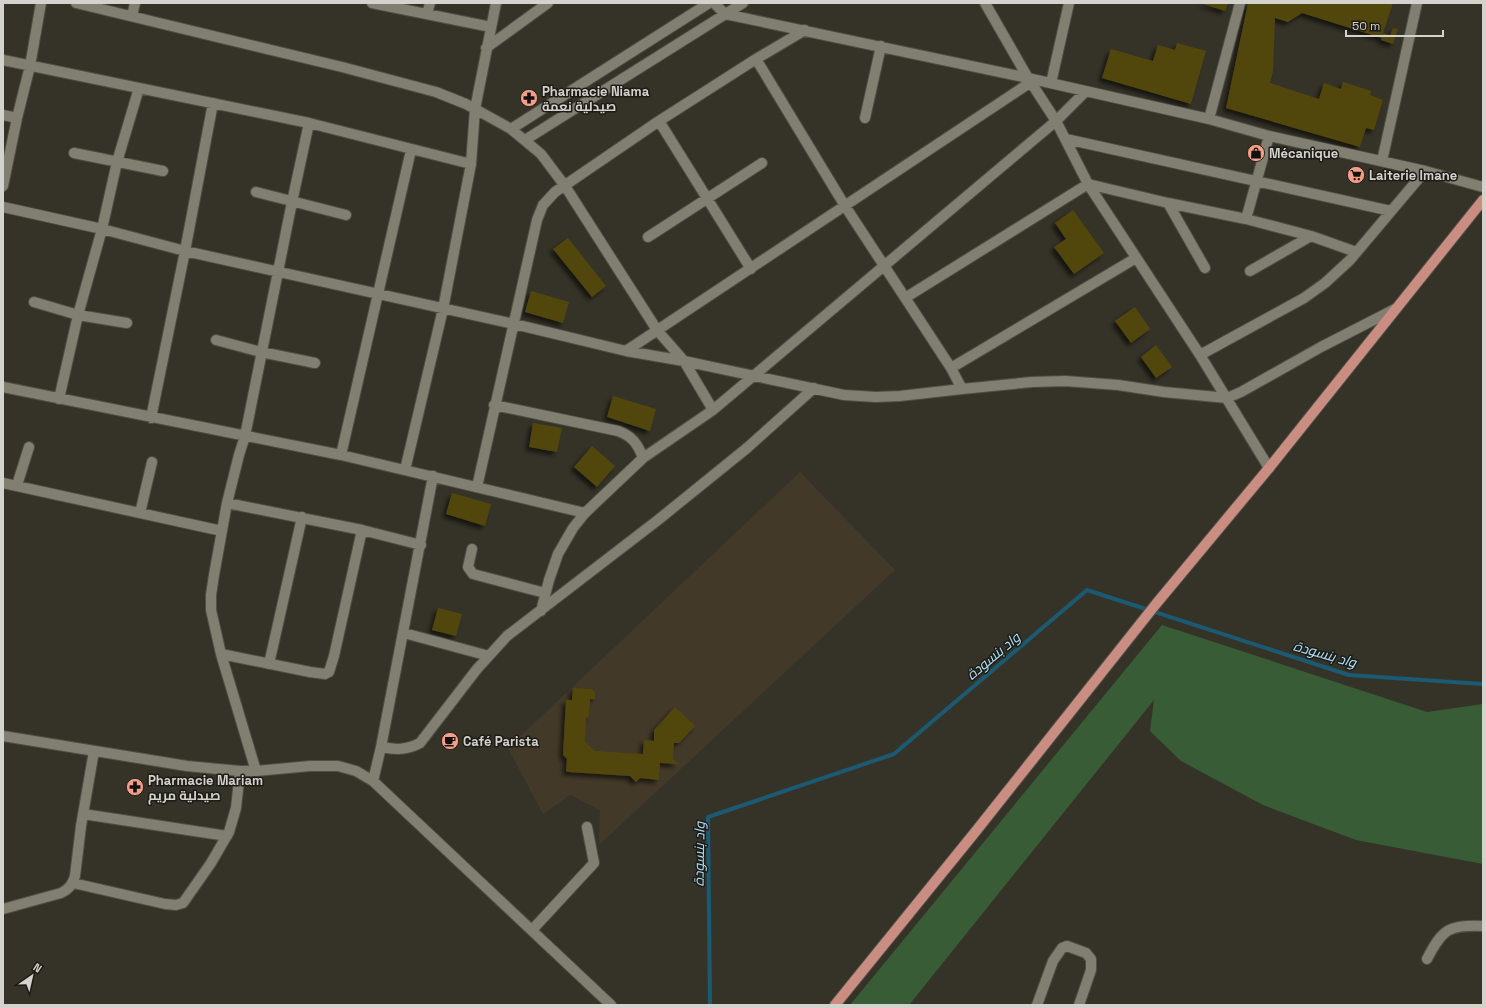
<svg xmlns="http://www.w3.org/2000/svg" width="1486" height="1008" viewBox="0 0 1486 1008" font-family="'Space Grotesk',Cairo,sans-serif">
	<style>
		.education { fill: #433929 }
		.green { fill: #385d36 }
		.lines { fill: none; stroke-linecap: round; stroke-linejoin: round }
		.stream { stroke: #1b5a72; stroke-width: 4 }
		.building { fill: #51470e; filter: url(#shadow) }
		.minor-casing { stroke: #504e45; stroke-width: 12 }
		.major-casing { stroke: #504e45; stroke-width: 12 }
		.minor { stroke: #817f72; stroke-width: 10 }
		.major { stroke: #ca8d81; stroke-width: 10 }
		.labels { text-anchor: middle; stroke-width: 3; stroke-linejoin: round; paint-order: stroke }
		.poi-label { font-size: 13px; font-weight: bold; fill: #d4d2cc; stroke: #1c1b16; text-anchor: start }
		.water-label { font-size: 14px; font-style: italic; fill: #b1e3fb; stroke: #1c1b16 }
	</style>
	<defs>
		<filter id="shadow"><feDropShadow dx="-3.5" dy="3.5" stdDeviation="2" flood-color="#0009"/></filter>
	</defs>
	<rect width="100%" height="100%" fill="#353328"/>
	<path class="education" d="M800,472L895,570L599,845L600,810L570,795L543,814L508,748Z"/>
	<path class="green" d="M1162,625L1427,712L1483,704V864L1356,840L1263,805L1181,761L1150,731L1154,700L909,1005H850Z"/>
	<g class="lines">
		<path class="stream" d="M710,1005L708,817L894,754L1087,590L1349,675L1483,684"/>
	</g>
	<path class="building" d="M1200,3H1228L1225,11Z
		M1248,3H1393L1383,33L1390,35L1393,28L1398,29L1393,44L1381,40L1382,38L1302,13L1288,22L1275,18L1273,71L1270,83L1319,99L1324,83L1341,89L1343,82L1371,91L1370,95L1383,100L1374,130L1366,128L1360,147L1226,108Z
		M1177,43L1206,51L1191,104L1102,78L1111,49L1153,61L1158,45L1175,50Z
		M1073,210L1104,253L1074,274L1054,247L1066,239L1055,223Z
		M568,238L606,286L592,297L553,249Z
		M531,291L569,302L563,323L525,312Z
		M1135,307L1150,329L1131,343L1115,321Z
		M1156,345L1172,367L1156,378L1141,357Z
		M613,396L656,409L650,431L607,417Z
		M533,423L562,428L557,452L529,447Z
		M592,446L615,466L597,487L574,467Z
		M452,493L491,504L485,526L446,514Z
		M438,608L462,614L456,636L432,630Z
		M573,688L592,689L595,693V699H590L589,716L586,718L585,742L595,751L643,754L644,740L654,741V730L675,707L695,726L679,743H674L673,759L679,764L660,763L659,780L640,778L636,782L630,776L568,772L566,771L567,759L563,755L566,700H572Z"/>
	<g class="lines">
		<defs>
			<path id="minor" d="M76,3L342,67L436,92L466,104L511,129L541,154L565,186L657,330L684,361L713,410
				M372,3L491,27
				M714,3L725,14L1028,78L1209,119L1269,136L1425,171L1483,187
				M985,3L1028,78L1056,121L1088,184L1200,355L1269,468
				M427,14L430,3
				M132,16L135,3
				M486,48L548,3
				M756,59L845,206L951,368L962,389L1032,382L1065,381L1118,385L1164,392L1227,398L1241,392L1321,347L1395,309
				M3,60L309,123L471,164
				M1051,83L1069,3
				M3,115L17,118
				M865,118L881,46
				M1209,119L1240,3
				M659,121L751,269
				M511,129L709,3
				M1066,139L1391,211
				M525,140L743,3
				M74,153L163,171
				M1382,161L1417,3
				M3,186L17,118L30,66L41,3
				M256,192L346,215
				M1168,203L1205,268
				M3,207L102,229L185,251L514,324L626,351L684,361L844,395L876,397L900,396L962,389
				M1246,219L1269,136
				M648,237L762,163
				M1250,271L1311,236
				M905,298L1088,184L1168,203L1246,219L1311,236L1356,252
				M34,302L78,315L127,323
				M216,340L261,352L315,363
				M626,351L1031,82
				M1200,355L1304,298L1325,283L1350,260L1425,171
				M951,368L1136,258
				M3,387L341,455L585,513
				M59,399L78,315L102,229L117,162L139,88
				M494,405L618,431C632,436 638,444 643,458
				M151,418L185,251L213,103
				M341,455L411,150
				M405,470L443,309L471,164L475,109L496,3
				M3,483L222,531
				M17,485L29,447
				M477,487L537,220L543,205L555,192L659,121L756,59L805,30
				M227,503L362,530L421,545
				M140,513L152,462
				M472,549L468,567L473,574L545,593
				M541,611L549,580L558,554L573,528L585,513L643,458L713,410L1056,121L1085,92
				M404,633L489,656
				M221,654L310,672L325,674L329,672L334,656L362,530
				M269,664L302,517
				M3,736L187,766L240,771H256L310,766H338L356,771L373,781L611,1005
				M381,747C396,750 407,750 420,743L477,669L507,636L658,520L747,448L814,388
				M256,771L221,654L211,610V595L214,575L227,503L239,455L245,436L292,202L309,123
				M373,781L381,747L433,476
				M83,814L227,836
				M73,883L165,904L176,905L183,903L211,863L229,832L236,808L240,771
				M3,909L61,893C68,890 73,884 75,876L81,826L94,751
				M532,930L594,863L587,827
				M1427,959C1443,928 1449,925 1483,926
				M1037,1005L1053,961L1062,948L1067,946L1086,953L1091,959V970L1079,1005"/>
			<path id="major" d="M835,1005L976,831L1156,604L1269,468L1483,200"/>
		</defs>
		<use href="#minor" class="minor-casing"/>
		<use href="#major" class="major-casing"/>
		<use href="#minor" class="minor"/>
		<use href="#major" class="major"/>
	</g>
	<defs>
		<symbol id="pharmacy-disc" viewBox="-11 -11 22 22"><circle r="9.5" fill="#f49e89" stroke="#1c1b16"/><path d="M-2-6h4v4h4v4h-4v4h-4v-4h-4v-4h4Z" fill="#111"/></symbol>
		<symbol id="shop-disc" viewBox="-11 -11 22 22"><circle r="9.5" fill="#f49e89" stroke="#1c1b16"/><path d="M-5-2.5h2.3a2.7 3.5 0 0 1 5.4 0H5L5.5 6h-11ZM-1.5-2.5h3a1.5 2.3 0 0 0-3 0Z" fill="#111"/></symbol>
		<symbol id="supermarket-disc" viewBox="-11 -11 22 22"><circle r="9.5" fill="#f49e89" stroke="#1c1b16"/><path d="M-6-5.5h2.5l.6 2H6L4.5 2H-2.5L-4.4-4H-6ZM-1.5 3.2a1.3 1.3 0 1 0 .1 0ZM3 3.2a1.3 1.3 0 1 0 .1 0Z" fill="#111"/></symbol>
		<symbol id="cafe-disc" viewBox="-11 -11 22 22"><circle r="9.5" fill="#f49e89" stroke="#1c1b16"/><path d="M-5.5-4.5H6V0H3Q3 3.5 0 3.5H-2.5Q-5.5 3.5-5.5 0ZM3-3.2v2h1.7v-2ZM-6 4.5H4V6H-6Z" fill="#111"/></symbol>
	</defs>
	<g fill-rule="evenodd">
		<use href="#pharmacy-disc" x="519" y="88" width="20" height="20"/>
		<use href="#shop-disc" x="1246" y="143" width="20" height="20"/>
		<use href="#supermarket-disc" x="1346" y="165" width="20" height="20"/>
		<use href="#cafe-disc" x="440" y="731" width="20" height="20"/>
		<use href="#pharmacy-disc" x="125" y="777" width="20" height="20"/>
	</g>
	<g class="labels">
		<g class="poi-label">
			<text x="542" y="96">Pharmacie Niama<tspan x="542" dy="15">صيدلية نعمة</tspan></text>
			<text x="1269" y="158">Mécanique</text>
			<text x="1369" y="180">Laiterie Imane</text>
			<text x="463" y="746">Café Parista</text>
			<text x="148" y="785">Pharmacie Mariam<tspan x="148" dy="15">صيدلية مريم</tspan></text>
		</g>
		<g class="water-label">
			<text transform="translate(1325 654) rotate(16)" y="5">واد بنسودة</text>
			<text transform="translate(993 656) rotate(-40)" y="5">واد بنسودة</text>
			<text transform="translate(699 854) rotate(-89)" y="5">واد بنسودة</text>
		</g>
	</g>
	<rect width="1486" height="1008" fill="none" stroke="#d4d2cc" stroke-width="8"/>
	<g transform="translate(32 976) rotate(34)" stroke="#1c1b16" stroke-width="3" paint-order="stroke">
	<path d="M0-3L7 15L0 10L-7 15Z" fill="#d4d2cc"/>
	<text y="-6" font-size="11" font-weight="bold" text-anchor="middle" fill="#d4d2cc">N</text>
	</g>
	<path d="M1346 30v6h97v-6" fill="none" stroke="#d4d2cc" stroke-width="2"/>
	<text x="1352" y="30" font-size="12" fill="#d4d2cc" stroke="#1c1b16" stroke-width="3" paint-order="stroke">50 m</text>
</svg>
